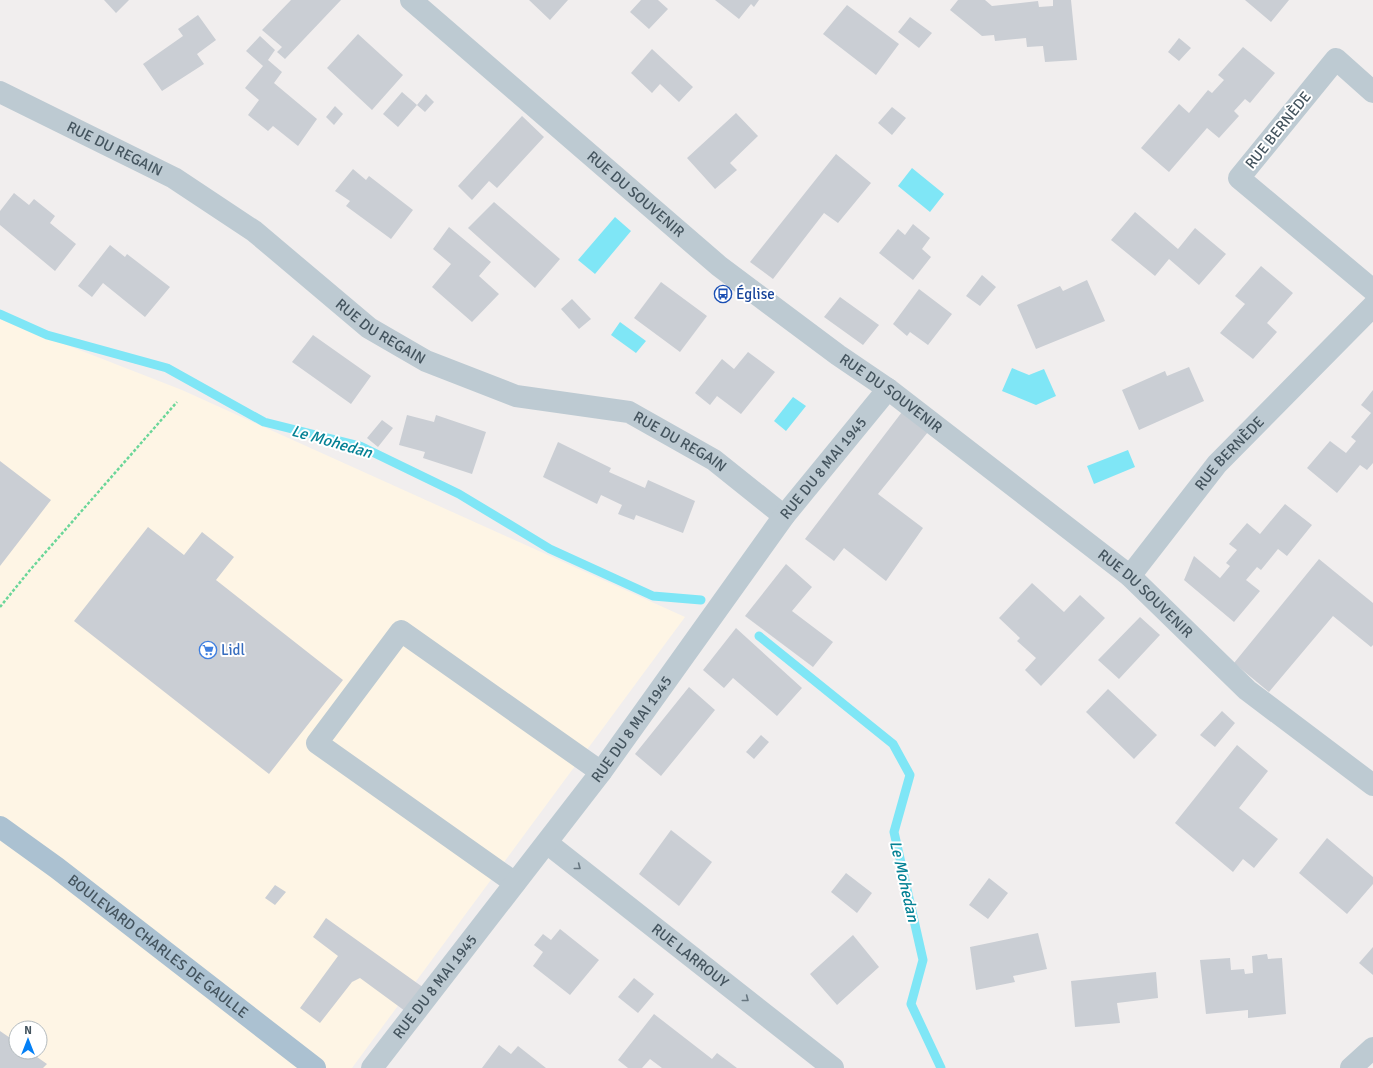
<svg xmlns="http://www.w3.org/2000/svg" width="1373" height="1068" viewBox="0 0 1373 1068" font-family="Signika,sans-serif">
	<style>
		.commercial { fill: #fef5e5; fill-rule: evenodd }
		.water { fill: #7fe6f6 }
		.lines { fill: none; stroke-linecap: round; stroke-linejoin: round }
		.stream { stroke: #7fe6f6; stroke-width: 9 }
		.building { fill: #caced4 }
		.path { stroke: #6bd699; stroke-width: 2.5; stroke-dasharray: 3 2; stroke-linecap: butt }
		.minor { stroke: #bdcad2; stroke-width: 22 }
		.major { stroke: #abc1d1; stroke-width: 22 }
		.oneway { stroke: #687781 }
		.labels { text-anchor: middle; stroke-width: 4; stroke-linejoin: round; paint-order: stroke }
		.street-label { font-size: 15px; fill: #44545e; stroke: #fff }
		.transit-label { font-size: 15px; fill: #164399; stroke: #fff; text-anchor: start }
		.shop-label { font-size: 15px; fill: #366cbe; stroke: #fff; text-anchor: start }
		.water-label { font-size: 16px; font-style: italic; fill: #038194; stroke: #fff }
	</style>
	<rect width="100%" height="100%" fill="#f1eeee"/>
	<path class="commercial" d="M0,319L182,390L685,617L352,1068H0ZM16,1028H40V1052H16Z"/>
	<path class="water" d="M912,168L944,194L930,212L898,186Z
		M615,217L631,231L595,274L578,260Z
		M620,322L646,341L636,353L611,335Z
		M1012,368L1029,375L1044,369L1056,396L1036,405L1002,391Z
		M793,397L806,406L786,431L774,421Z
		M1128,450L1135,467L1094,484L1087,466Z"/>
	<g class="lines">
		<path class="stream" d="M0,314L47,335L167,368L264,422L360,446L459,494L550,549L653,596L701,600
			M759,636L893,744L910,775L894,832L923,960L911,1004L941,1068"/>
	</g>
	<path class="building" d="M104,0H129L116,13Z
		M291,0H341L285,59L277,52L282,47L262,30Z
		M529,0H568L550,20Z
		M641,0H658L668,9L649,29L630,12Z
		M715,0H759L754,7L751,4L739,19Z
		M958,0H985L992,6L1038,1L1039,7L1053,6V0H1071L1077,60L1045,62L1043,46L1027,47L1026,38L995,41L994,35L982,36L950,10Z
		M1245,0H1289L1271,22Z
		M847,5L899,44L876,75L823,34Z
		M198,15L216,40L197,54L204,64L162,91L143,64L183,36L178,29Z
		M910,17L932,33L919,48L898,32Z
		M358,34L403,75L372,110L327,68Z
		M260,36L275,50L268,60L282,72L274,83L317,119L298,146L273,126L268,131L248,115L259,100L245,88L263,66L246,51Z
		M1179,38L1191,48L1179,61L1168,52Z
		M1243,47L1275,73L1250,103L1245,99L1234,111L1239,116L1219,138L1207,128L1169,172L1141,148L1179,104L1189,113L1208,90L1212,93L1224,80L1218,75Z
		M652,49L693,87L679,102L660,84L652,93L631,73Z
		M402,92L417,105L426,94L434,102L425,112L417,105L398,127L383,114Z
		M335,106L343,114L334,125L326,117Z
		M892,107L906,118L892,135L878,123Z
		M736,113L758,136L730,163L737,170L715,189L687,158Z
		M522,116L544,137L497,188L489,181L472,200L458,186Z
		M836,154L871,183L838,223L824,213L773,279L750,262Z
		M353,169L366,180L369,176L413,210L391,239L346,206L350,201L335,191Z
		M14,193L29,205L34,199L55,216L50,223L76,244L55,271L0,225V211Z
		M494,202L560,259L535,288L468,228Z
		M1135,212L1178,249L1195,228L1226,254L1199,285L1169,259L1155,276L1111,240Z
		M913,224L930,238L922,249L931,257L913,280L879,253L898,229L905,235Z
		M449,227L491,262L479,276L499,294L472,322L432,287L451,264L433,249Z
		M110,245L125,257L127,254L170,287L145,317L103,283L92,297L78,286Z
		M1261,266L1293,293L1267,323L1277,332L1253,359L1220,333L1245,304L1235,296Z
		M982,275L996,287L980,306L966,296Z
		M1087,280L1105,321L1036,349L1017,305L1060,286L1063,291Z
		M661,282L707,316L680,352L634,318Z
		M919,289L952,314L928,345L910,332L907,336L893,324Z
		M840,297L879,325L863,345L824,317Z
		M572,299L591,319L579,329L561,309Z
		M313,335L371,376L351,404L292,362Z
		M748,352L775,372L741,414L717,396L710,405L695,393L722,359L734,369Z
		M1189,367L1204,401L1139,430L1122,390L1165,371L1167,376Z
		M1373,390V463L1367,470L1360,465L1337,493L1307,468L1330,441L1346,453L1356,441L1351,437L1371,413L1361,405Z
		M902,412L928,432L878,494L923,528L886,581L844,548L834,561L805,539Z
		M407,415L434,422L436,415L486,432L472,474L423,458L425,452L399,445Z
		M382,420L393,428L378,447L367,438Z
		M558,442L611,468L609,472L645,488L648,480L695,501L683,533L636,515L634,520L618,514L622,505L601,495L597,504L543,477Z
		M0,461L51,500L0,566Z
		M1285,504L1312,525L1287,556L1278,549L1261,570L1257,567L1246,580L1260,591L1234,622L1184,580L1194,556L1220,578L1230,566L1226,563L1237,550L1229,544L1247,523L1260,534Z
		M148,527L184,555L202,532L234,557L216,580L343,680L269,774L74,621Z
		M1319,559L1373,603V645L1371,647L1333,616L1269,692L1234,663Z
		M786,564L812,587L792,611L833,642L813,667L745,616Z
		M1032,583L1064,612L1080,595L1105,618L1041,686L1025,670L1036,658L1017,641L1020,638L999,618Z
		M1140,617L1160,635L1119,679L1098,660Z
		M736,628L802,688L777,716L733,678L724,688L703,670Z
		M689,687L715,710L661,776L635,754Z
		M1108,689L1157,735L1134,759L1086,712Z
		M1222,711L1235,723L1215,747L1200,735Z
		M761,735L769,742L754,759L746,752Z
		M1237,745L1268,771L1239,808L1278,839L1254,868L1243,859L1233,872L1175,823Z
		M671,830L712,862L679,906L639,874Z
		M1327,838L1373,877V884L1347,914L1299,873Z
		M846,873L872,893L857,913L831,892Z
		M989,878L1008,893L988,919L969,905Z
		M275,885L286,892L275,905L265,898Z
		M326,918L424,988L405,1011L360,978L352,982L320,1023L300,1008L338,956L313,937Z
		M560,929L599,960L570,995L533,966L543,952L534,945L543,934L551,940Z
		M1038,933L1047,969L1013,976L1015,982L976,990L970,947Z
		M853,935L879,967L837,1005L810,974Z
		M1373,947V975L1359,963Z
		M1267,954L1268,959L1282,958L1286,1014L1248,1018V1010L1206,1014L1200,960L1230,958L1231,970L1244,969L1245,974L1253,973L1252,956Z
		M1156,972L1158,998L1117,1003L1120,1023L1075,1027L1071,981Z
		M634,978L654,994L638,1013L618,997Z
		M654,1014L712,1059L717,1053L737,1068H662L650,1059L642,1068H628L618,1060Z
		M0,1031L16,1042V1052H30L47,1064L43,1068H0Z
		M499,1045L511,1054L518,1046L546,1068H482Z"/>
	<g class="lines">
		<path class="path" d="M0,607L30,570L177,402"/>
		<g class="minor">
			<path id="s1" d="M411,0L719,266L838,355L888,389L1130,576L1247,690L1373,785"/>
			<path id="s2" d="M0,92L174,178L254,231L369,328L426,361L516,396L629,412L714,460L784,516"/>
			<path d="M1373,92L1336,59L1239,178L1373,290"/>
			<path id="s3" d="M1130,576L1217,464L1373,306"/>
			<path id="s4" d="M547,843L833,1068"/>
			<path d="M515,883L317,743L401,631L601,772"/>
			<path id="s5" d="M372,1068L601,772L784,516L888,389"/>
			<path d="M1351,1068L1373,1048"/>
		</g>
		<path class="major" id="s6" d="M0,827L57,868L315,1068"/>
	</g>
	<defs><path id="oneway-chevron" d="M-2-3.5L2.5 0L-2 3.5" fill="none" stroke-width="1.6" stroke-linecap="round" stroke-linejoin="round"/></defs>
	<g class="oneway">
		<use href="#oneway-chevron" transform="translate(578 867) rotate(38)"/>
		<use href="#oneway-chevron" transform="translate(746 999) rotate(38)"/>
	</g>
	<defs>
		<symbol id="bus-ring" viewBox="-11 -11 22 22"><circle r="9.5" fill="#fff" stroke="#1a4fb4" stroke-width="1.5"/><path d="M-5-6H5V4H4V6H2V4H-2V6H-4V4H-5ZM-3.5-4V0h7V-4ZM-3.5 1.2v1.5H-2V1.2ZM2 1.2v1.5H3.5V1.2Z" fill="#1a4fb4"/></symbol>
		<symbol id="supermarket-ring" viewBox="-11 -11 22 22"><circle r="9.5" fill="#fff" stroke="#3f7fe0" stroke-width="1.5"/><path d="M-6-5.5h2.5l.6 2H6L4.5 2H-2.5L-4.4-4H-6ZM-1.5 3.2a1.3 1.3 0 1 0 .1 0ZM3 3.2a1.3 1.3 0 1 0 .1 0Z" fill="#3f7fe0"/></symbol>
	</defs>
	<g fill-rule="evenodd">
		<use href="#bus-ring" x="713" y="284" width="20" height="20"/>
		<use href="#supermarket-ring" x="198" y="640" width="20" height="20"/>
	</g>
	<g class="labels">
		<g class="street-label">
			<text transform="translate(1278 130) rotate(-51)" y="5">RUE BERNÈDE</text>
			<text dy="5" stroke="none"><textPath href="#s2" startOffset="128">RUE DU REGAIN</textPath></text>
			<text dy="5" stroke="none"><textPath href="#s1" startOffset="297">RUE DU SOUVENIR</textPath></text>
			<text dy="5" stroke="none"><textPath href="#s2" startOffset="452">RUE DU REGAIN</textPath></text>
			<text dy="5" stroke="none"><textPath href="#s1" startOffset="621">RUE DU SOUVENIR</textPath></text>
			<text dy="5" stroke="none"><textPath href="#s2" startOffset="776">RUE DU REGAIN</textPath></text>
			<text dy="5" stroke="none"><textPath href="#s3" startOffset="158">RUE BERNÈDE</textPath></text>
			<text dy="5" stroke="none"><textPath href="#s5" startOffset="751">RUE DU 8 MAI 1945</textPath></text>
			<text dy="5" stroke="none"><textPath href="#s1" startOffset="945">RUE DU SOUVENIR</textPath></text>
			<text dy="5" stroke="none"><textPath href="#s5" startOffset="427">RUE DU 8 MAI 1945</textPath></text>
			<text dy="5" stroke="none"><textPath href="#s6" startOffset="198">BOULEVARD CHARLES DE GAULLE</textPath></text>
			<text dy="5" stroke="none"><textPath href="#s4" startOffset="182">RUE LARROUY</textPath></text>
			<text dy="5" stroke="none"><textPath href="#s5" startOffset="103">RUE DU 8 MAI 1945</textPath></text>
		</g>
		<g class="transit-label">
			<text x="736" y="299">Église</text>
		</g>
		<g class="shop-label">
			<text x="221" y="655">Lidl</text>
		</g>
		<g class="water-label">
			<text transform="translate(332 441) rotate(16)" y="6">Le Mohedan</text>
			<text transform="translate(905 881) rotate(77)" y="6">Le Mohedan</text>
		</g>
	</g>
	<g transform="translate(28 1040)"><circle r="19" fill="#ffffff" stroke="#b4bbbf"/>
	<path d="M0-3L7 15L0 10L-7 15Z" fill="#0480f6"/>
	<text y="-6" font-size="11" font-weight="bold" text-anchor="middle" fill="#44545e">N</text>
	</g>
</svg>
